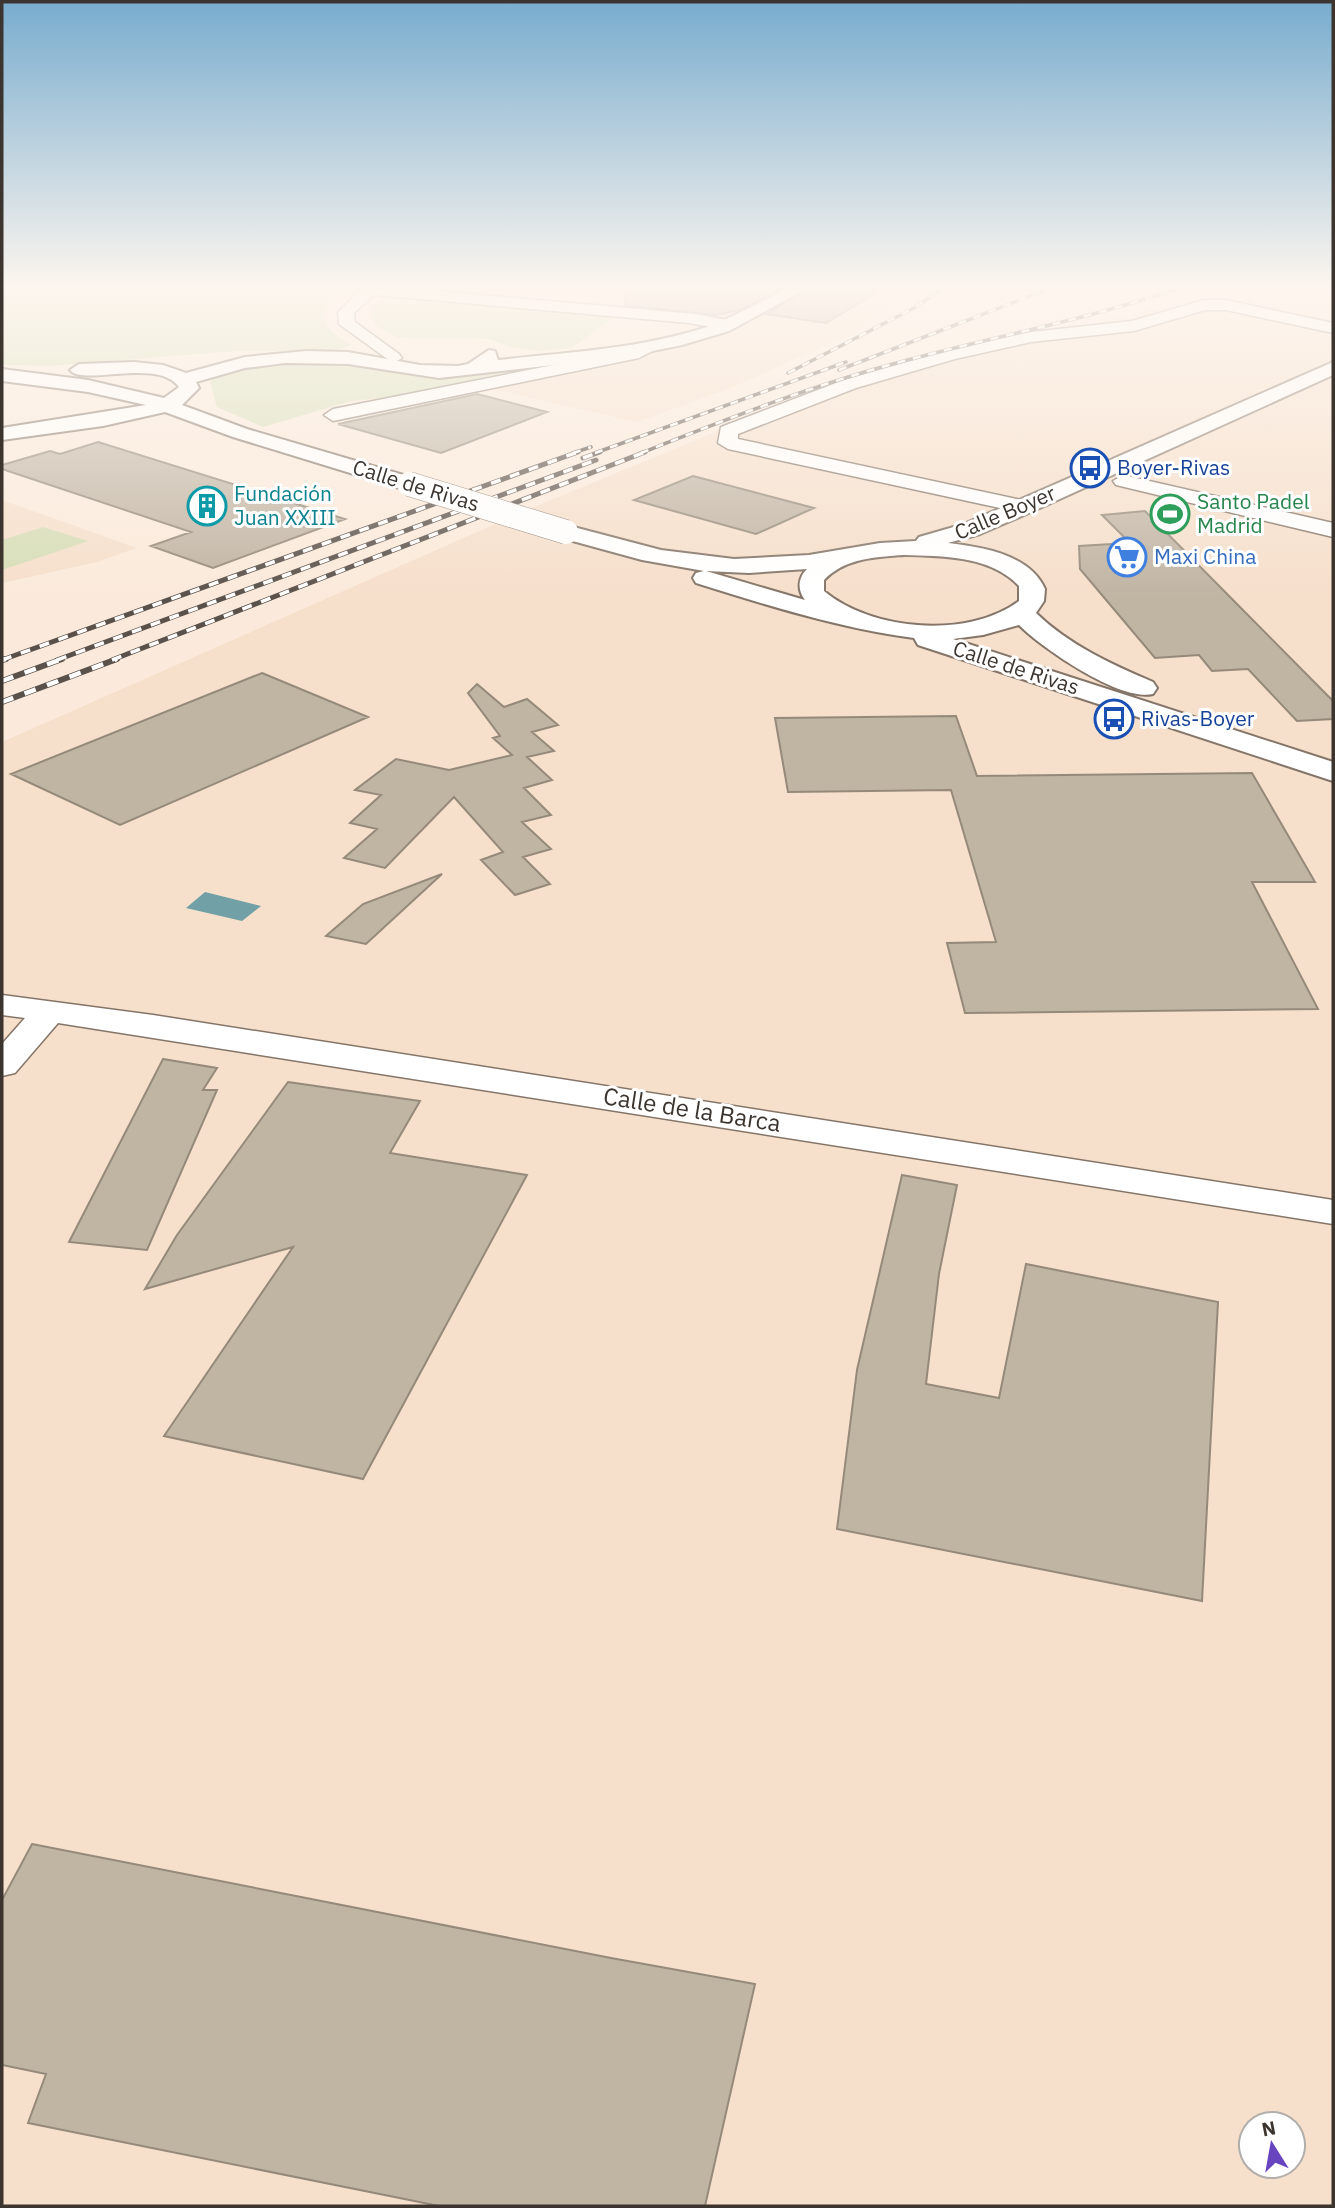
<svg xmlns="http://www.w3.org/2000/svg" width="1335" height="2208" viewBox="0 0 1335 2208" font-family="'IBM Plex Sans',sans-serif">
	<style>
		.built { fill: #f6dfcb; fill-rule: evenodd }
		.green { fill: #d6ddb6 }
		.water { fill: #71a1a7 }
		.building { fill: #c0b4a3; stroke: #958a7a; stroke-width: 2 }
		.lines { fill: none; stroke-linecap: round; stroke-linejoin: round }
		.minor-casing { stroke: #847568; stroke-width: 3 }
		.major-casing { stroke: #847568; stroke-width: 4 }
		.minor { fill: #fff; fill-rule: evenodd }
		.major { fill: #fff; fill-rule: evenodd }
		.rail-far2-casing { stroke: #5a514a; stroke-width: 3.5 }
		.rail-far1-casing { stroke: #5a514a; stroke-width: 5 }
		.rail-casing { stroke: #5a514a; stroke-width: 6 }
		.rail-far2 { stroke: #fff; stroke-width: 2.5; stroke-dasharray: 8; stroke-linecap: butt }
		.rail-far1 { stroke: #fff; stroke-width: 3.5; stroke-dasharray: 10; stroke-linecap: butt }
		.rail { stroke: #fff; stroke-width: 4.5; stroke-dasharray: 12; stroke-linecap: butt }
		.major-bridge-casing { stroke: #847568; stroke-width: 25; stroke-linecap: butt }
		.major-bridge { stroke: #fff; stroke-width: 24 }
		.labels { text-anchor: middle; stroke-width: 6; stroke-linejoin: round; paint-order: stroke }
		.far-transit-label { font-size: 21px; fill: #164399; stroke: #fff; text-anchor: start }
		.far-street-label { font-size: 21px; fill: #3c352f; stroke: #fff }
		.far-culture-label { font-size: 21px; fill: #0d838f; stroke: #fff; text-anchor: start }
		.far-leisure-label { font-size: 21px; fill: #27864d; stroke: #fff; text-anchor: start }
		.far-shop-label { font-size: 21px; fill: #366cbe; stroke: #fff; text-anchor: start }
		.street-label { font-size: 24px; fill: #3c352f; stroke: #fff }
	</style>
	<rect width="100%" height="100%" fill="#fbeadb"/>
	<path class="built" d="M612,289H914L849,335L733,387L637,422L475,385L725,325L585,309Z
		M1242,289H1333V2206H2V742L520,513L722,429L918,365ZM1251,2124H1293V2166H1251Z
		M2,500L137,548L97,562L2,583Z"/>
	<path class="green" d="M2,289H359L330,304L324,311C323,329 338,336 352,345L333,351H235L51,366L2,365Z
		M389,294L618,314L572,348L540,351L514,348L488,339L397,338L375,325L370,315L372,306Z
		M265,362H351L413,376L455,378L507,368L542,367L390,397L351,401L263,427L217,407L210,382L223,371Z
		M43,527L88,541L2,570V540Z"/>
	<path class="water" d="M205,892L261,906L242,921L186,908Z"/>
	<path class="building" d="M626,289H779L740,310L715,315L625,305Z
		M809,289H882L826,323L766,314Z
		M477,394L547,412L441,453L338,424Z
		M98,442L345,519L213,568L151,546L191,532L2,469V465L50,451L60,454Z
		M693,476L814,508L756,534L634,500Z
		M1145,511L1333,701V719L1297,721L1248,669L1212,671L1199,655L1155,658L1080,569L1079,546L1130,543L1102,515Z
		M262,673L368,717L120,825L11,774Z
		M477,684L504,707L527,699L558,725L532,732L554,751L527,757L552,780L524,788L551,815L522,822L551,849L523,857L550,884L515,895L481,860L503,852L454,797L385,868L344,858L377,829L350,823L381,795L355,790L396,759L449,770L512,755L493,738L500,736L468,693Z
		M956,716L977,776L1252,773L1315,882H1252L1318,1009L965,1013L947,943L996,942L951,790L788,792L775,718Z
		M442,874L366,944L326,936L363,904Z
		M163,1059L217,1068L203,1090H217L147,1250L69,1242Z
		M288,1082L420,1101L390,1153L527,1175L363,1479L164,1436L293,1247L145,1289L177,1235Z
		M902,1175L957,1185L939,1274L926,1384L999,1398L1026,1264L1218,1302L1202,1601L837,1529L857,1370Z
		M32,1844L611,1958L755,1984L705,2206H439L28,2123L46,2074L2,2065V1900Z"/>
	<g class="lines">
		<defs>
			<path id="minor" d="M361,289H416L695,314L733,321L735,325L727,330L689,323L374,295L354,313L355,322L399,354L402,358L393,363L339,324L338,312Z
				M1204,300H1226L1333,323V333L1226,310H1205L1134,331L1031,342L955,359L856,388L738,434V439L1031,502L1034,507L1031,512L1023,513L728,449L718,443L721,427L844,380L945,351L1031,332L1132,321Z
				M653,341L659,342L662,346L639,358L333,421L324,415L333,409L634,349Z
				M1123,475L1333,523V537L1116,485L1113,481Z
				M2,995L153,1015L1333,1200V1224L58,1023L15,1073L2,1076V1044L25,1018L2,1015Z"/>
			<path id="major" d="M785,289H806L729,331L682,345L623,357L439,378L348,364L285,363L245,368L196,382L199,388L182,405L247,429L417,479L420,484L409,491L233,437L165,412L103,426L2,440V428L146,405L88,392L2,381V369L88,380L164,398L179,387C158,357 83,387 70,370L79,364L134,362L163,365L186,373L245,357L306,351L348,352L420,365L458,366L468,364L489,350L495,351L498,360C568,352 640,349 707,327C734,317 759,303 785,289Z
				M1333,362V375L1031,512L980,534L948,543C981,547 1030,554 1045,589L1044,601L1036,613C1069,645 1111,664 1153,682L1157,688L1153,694C1120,702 1042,648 1019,625L983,635L953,639L1333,762V781L918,645L914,638C842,629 766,605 696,583L693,578L696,573L704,571L642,560L558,537L554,532L558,527L566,525L661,550L734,559L809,555L880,543L916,541L919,537L964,524L1015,502ZM904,555C943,556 991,556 1019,586V601C968,639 872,631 824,591V580C845,558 876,557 904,555ZM807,569C798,578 797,590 805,600L706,571L749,573Z"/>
		</defs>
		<use href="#minor" class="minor-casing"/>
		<use href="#major" class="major-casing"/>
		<use href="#minor" class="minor"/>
		<use href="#major" class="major"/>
		<defs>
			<path id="rail-far2" d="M839,370L1048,289
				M788,373L914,308L941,289
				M573,453L591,447
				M595,453L846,362
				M641,453C720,422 800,390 882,367C980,339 1080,322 1176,289"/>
			<path id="rail-far1" d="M583,458L600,452
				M2,660L578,452
				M57,660L596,460
				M112,660L645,452"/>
			<path id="rail" d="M2,660L6,659
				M2,681L62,659
				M2,702L117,659"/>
		</defs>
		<use href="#rail-far2" class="rail-far2-casing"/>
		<use href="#rail-far1" class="rail-far1-casing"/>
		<use href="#rail" class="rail-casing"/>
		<use href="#rail-far2" class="rail-far2"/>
		<use href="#rail-far1" class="rail-far1"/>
		<use href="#rail" class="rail"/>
		<defs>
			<path id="major-bridge" d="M409,484L566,532"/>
		</defs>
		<use href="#major-bridge" class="major-bridge-casing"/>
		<use href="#major-bridge" class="major-bridge"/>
	</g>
	<linearGradient id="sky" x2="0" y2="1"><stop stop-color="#78acce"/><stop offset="0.48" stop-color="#fdf6ef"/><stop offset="1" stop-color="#fdf6ef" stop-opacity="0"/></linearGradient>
	<rect width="1335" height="598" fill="url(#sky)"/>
	<defs>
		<symbol id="bus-ring" viewBox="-11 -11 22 22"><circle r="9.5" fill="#fff" stroke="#1a4fb4" stroke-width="1.5"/><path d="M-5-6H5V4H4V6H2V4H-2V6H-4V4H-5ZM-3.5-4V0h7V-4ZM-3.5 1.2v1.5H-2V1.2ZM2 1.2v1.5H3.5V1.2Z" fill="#1a4fb4"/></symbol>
		<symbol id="building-ring" viewBox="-11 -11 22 22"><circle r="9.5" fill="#fff" stroke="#0f9aa8" stroke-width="1.5"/><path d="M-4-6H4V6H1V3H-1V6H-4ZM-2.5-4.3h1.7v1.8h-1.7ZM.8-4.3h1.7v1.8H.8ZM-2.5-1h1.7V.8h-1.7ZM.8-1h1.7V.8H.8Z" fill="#0f9aa8"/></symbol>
		<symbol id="stadium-ring" viewBox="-11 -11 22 22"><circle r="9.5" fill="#fff" stroke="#2e9e5b" stroke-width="1.5"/><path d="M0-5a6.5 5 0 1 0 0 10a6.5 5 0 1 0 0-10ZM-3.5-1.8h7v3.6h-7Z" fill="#2e9e5b"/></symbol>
		<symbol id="supermarket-ring" viewBox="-11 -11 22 22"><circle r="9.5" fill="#fff" stroke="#3f7fe0" stroke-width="1.5"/><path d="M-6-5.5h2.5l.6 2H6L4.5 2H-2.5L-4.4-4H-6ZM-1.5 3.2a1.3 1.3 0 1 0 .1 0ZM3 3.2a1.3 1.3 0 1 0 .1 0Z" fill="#3f7fe0"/></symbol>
	</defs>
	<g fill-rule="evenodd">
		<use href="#bus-ring" x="1068" y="446" width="44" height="44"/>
		<use href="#building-ring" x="185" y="484" width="44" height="44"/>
		<use href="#stadium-ring" x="1148" y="492" width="44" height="44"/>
		<use href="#supermarket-ring" x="1105" y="535" width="44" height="44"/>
		<use href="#bus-ring" x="1092" y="697" width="44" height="44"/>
	</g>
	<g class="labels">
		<g class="far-transit-label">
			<text x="1117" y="475">Boyer-Rivas</text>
			<text x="1141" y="726">Rivas-Boyer</text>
		</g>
		<g class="far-street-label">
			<text transform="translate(416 486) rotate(17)" y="7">Calle de Rivas</text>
			<text transform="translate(1005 513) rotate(-23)" y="7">Calle Boyer</text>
			<text transform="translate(1016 668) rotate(18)" y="7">Calle de Rivas</text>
		</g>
		<g class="far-culture-label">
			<text x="234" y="501">Fundación<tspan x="234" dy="24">Juan XXIII</tspan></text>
		</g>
		<g class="far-leisure-label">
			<text x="1197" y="509">Santo Padel<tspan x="1197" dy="24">Madrid</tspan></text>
		</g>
		<g class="far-shop-label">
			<text x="1154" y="564">Maxi China</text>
		</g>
		<g class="street-label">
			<text transform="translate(692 1110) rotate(9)" y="8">Calle de la Barca</text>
		</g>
	</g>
	<rect width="1335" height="2208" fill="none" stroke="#3c352f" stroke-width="7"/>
	<g transform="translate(1272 2145) rotate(349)"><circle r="33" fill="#ffffff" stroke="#b1aeac" stroke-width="2"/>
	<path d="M0-5L12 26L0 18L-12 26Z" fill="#6845be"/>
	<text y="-10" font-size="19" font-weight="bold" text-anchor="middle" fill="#3c352f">N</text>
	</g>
</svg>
